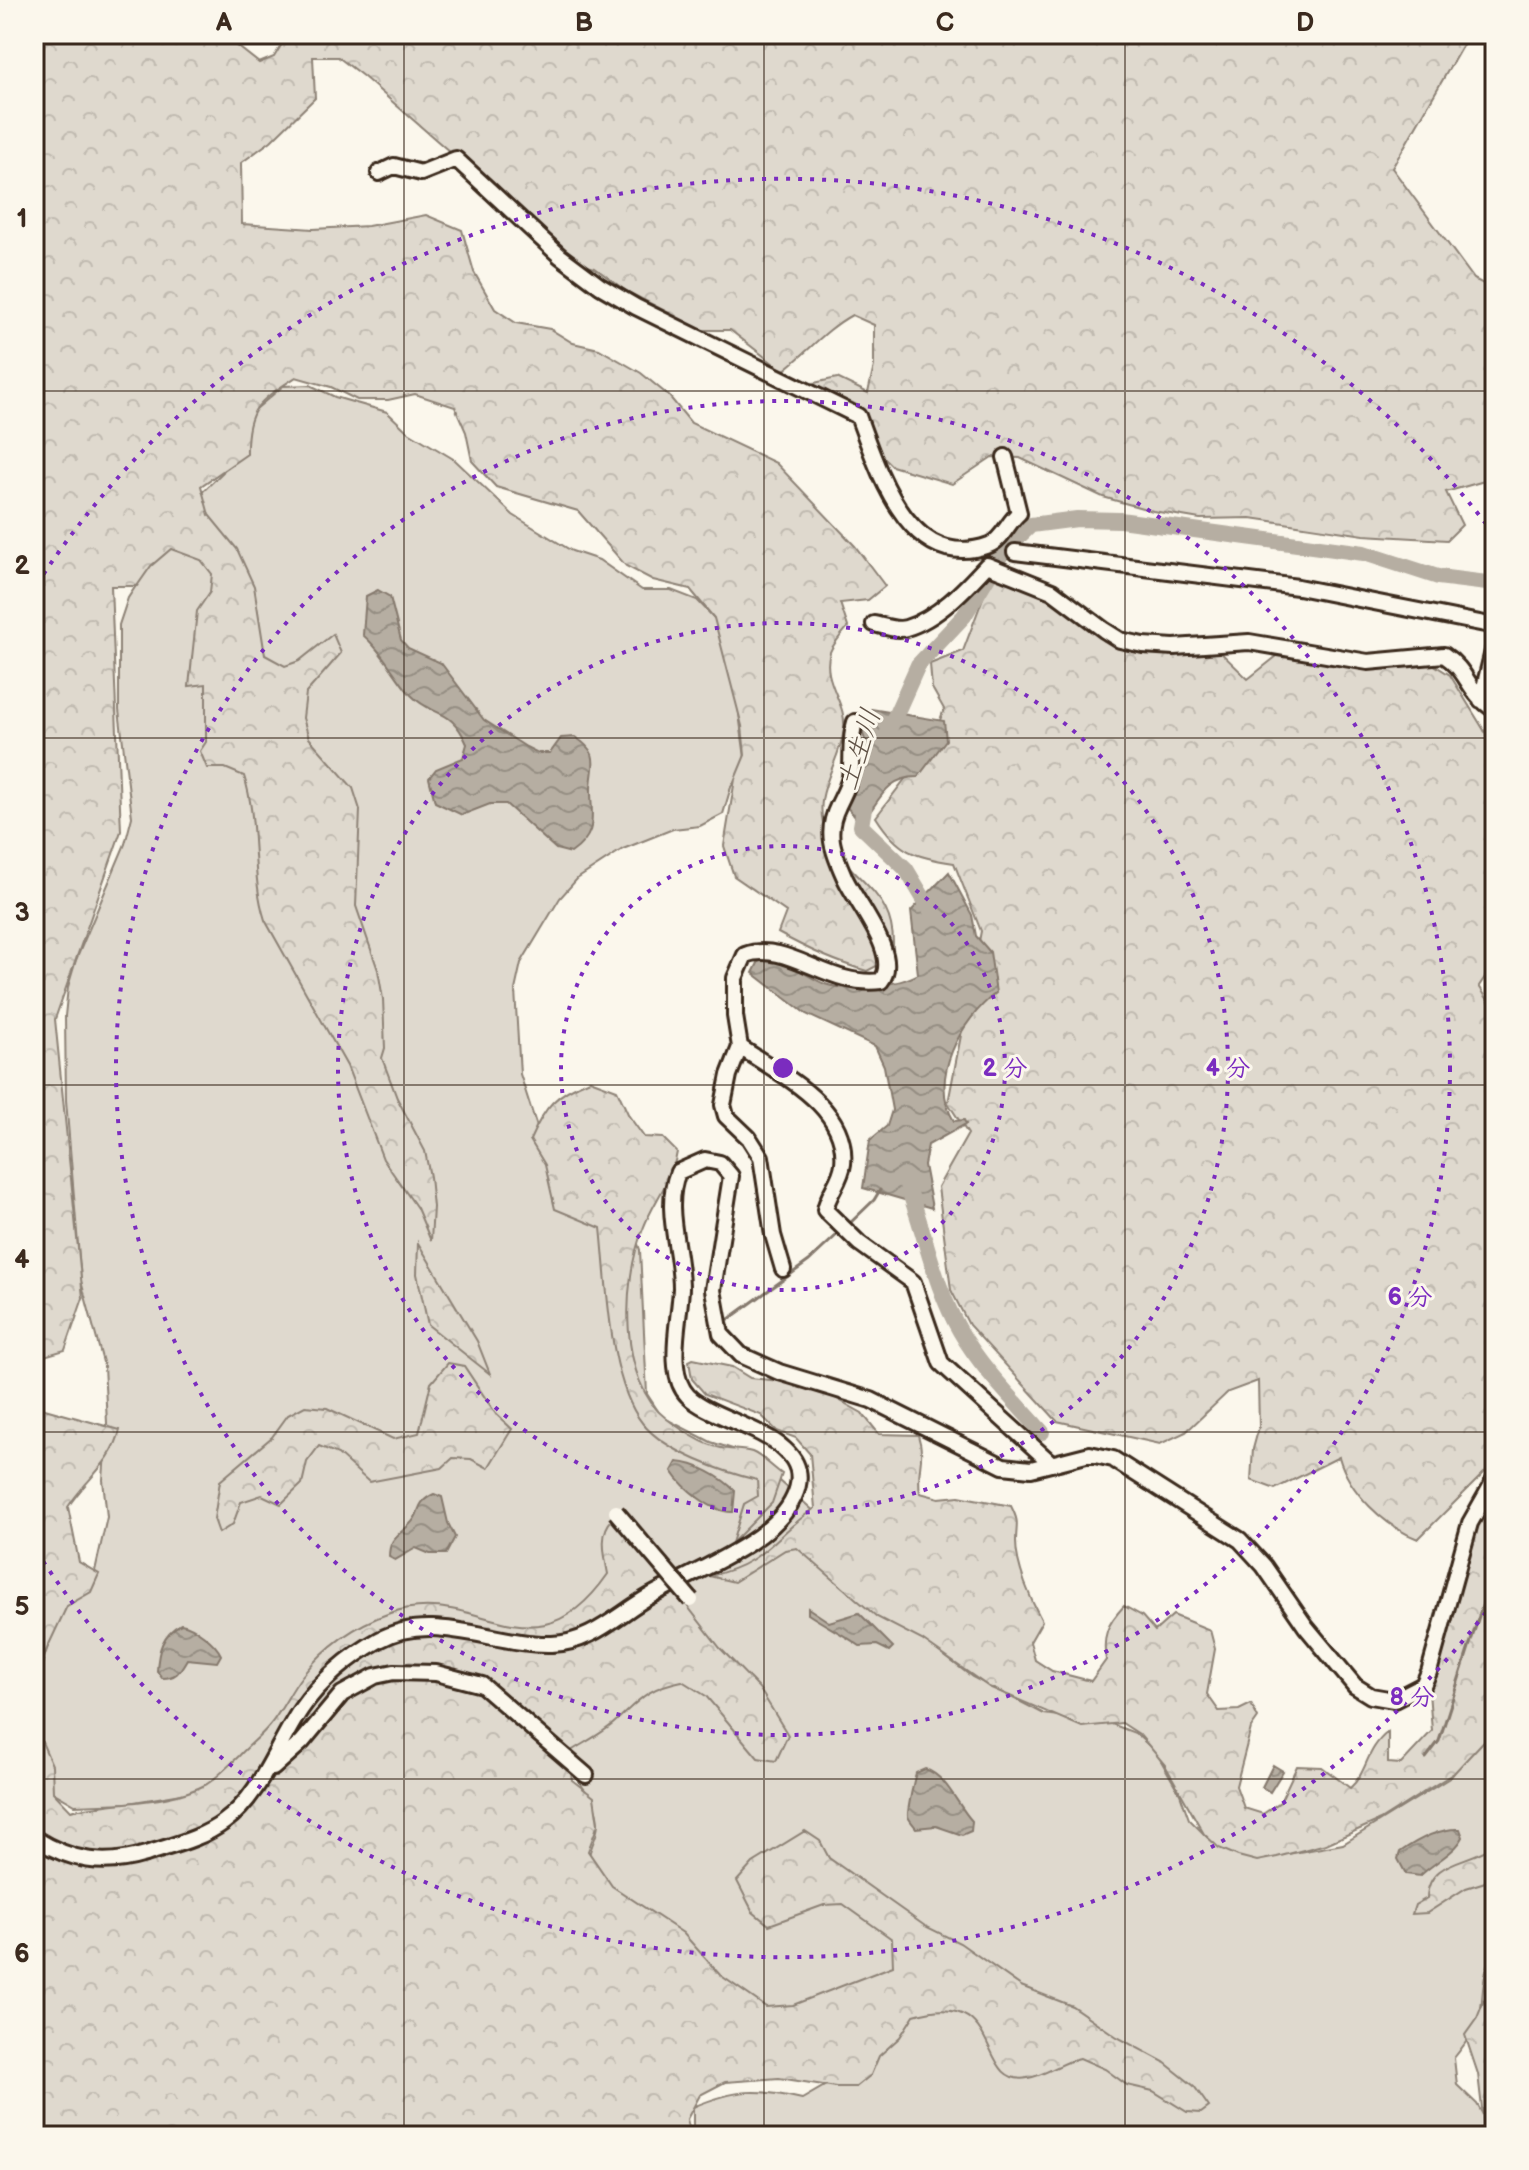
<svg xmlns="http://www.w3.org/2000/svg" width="1529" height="2170" viewBox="0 0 1529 2170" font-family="'Balsamiq Sans','Klee One',sans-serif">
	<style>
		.grass { fill: #dfd9ce; stroke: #8d8276; stroke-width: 2 }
		.forest { fill: url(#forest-crowns); stroke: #8d8276; stroke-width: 2 }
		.water { fill: url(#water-waves); stroke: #85796d; stroke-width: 2 }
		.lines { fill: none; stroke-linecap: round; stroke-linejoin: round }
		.stream { stroke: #85796d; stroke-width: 3 }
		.river { stroke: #b6aea2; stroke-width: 16 }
		.minor-casing { stroke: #3b2a1e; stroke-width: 20 }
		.minor { stroke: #fbf7ec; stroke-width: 14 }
		.rail-casing { stroke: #3b2a1e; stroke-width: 6 }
		.rail { stroke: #fbf7ec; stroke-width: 3; stroke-dasharray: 9; stroke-linecap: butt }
		.minor-bridge-casing { stroke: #3b2a1e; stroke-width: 20; stroke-linecap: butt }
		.minor-bridge { stroke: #fbf7ec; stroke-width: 14 }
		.grid { fill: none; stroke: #3b2a1e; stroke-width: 2; stroke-opacity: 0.55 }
		.ring { fill: none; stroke: #7b2cbf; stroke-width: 4; stroke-dasharray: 4 8 }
		.labels { text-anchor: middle; stroke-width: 6; stroke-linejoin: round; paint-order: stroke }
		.water-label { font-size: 28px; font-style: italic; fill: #605246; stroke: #fbf7ec }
		.centre { fill: #7b2cbf; stroke: #fbf7ec; stroke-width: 4 }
		.ring-label { font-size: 24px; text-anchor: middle; font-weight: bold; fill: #7b2cbf; stroke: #fbf7ec; stroke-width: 6; stroke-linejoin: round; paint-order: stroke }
		.neatline { fill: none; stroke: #3b2a1e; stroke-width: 3 }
		.grid-label { font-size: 26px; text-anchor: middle; font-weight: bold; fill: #3b2a1e }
	</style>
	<defs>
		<pattern id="forest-crowns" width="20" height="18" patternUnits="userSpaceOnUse" patternTransform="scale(2)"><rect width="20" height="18" fill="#dfd9ce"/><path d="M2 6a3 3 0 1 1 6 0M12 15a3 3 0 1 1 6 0" fill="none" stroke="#c0bab0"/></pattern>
		<pattern id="water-waves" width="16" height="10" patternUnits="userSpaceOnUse" patternTransform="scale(2)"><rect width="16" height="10" fill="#b6aea2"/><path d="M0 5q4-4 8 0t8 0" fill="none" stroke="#958e83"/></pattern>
	</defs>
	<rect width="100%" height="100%" fill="#fbf7ec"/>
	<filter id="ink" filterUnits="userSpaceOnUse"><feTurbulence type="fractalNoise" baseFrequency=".0125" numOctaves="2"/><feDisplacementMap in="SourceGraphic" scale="16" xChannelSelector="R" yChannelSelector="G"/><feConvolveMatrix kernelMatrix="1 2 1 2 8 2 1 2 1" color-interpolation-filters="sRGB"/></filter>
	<g filter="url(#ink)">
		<path class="grass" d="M310,385L335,397L387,412L407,431L455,460L513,515L572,551L599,560L642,590H671L697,600L716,620L737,699L746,765L731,787L723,814L700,826L673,829L623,849L577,879L560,898L521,963L515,990L520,1074L545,1152L631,1223L640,1250L647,1394L662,1417L711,1442L764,1459L780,1481L826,1522L929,1644L972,1677L1044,1714L1109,1723L1135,1733L1156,1752L1180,1794L1189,1819L1208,1838L1288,1854L1343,1844L1451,1777L1495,1718V1953C1482,1970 1484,1988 1481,2008C1478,2027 1466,2043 1454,2058L1457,2085L1477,2104L1495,2136H693V2107C736,2089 757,2088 802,2099L826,2085L587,1866C588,1853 592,1847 596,1835C605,1805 579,1784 563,1762L238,1774L188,1793L128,1803L75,1805L51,1791L38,1724L41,1667L59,1614L95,1571L107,1517L103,1480L107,1423L104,1366L81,1281L66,1100L65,1016L68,987L76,960L125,844L132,817L119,710V625L128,598L189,505L223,472L242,421L283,386Z"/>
		<path class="forest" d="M34,34H222L259,63L274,57L288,34H1469L1392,168L1474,279L1495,290V478L1446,492L1462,525L1447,540L1364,535L1251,518L1200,519L1153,511L1103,497L1020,458L992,457L952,484L892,466L869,443L859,413L835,395L800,386L837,378L868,393L874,366V325L852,315C826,329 807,353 783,371L730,330H702L626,291L595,268L555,258L513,207L364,77L338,57H313L315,98L271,141L241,163L242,224L313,229L368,226L426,215L462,230L474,272L495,309L516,323L550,329L573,343L599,349L641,373L669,396L691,423L776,463L855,546L885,586L868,600L840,603L848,627C842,634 833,644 830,652C821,681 847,702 844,729C840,765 809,795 827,834C850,885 901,890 892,958L867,971C835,962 807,949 778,933L786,912L734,876L724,846L735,779L745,755L742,726L714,618L690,589L653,580L626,566L578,511L496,487L472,461L466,432L455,407L415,394L388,400H357L331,387L296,377C259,401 246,408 247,454L201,486L209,515L237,549L254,586L265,655L285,666L299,661L333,634L341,653L306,693L303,718L309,738L353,788L360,810L356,906L378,970L383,999L385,1048L382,1058L397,1098L425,1151L430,1177L433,1207L431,1241L417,1208L383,1159L347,1066L265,920C250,873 259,823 244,776L225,768H207L200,751L206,742V684L189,686L197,611L210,592L212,574L201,560L171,549L151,566L137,586H111L121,831L55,1019L83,1298L65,1350L34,1359Z
			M992,574L1031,581L1104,632L1151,654L1211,643L1248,679L1292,644L1328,665L1420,656L1450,675L1495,748V962L1479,986L1495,1011V1462L1418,1539C1384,1526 1349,1492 1339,1457L1275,1489L1251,1480L1253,1449L1259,1427L1258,1381L1228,1392L1186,1432L1160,1444L1057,1421L969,1325L951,1290L938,1187L968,1134L948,1103L981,931L954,863C914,857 898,852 876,817L931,745L944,709L932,688L930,664L963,651Z
			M590,1080L617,1090L629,1116L644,1137L663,1138L677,1152C672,1181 653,1202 643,1229C622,1281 618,1382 667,1419C682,1430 703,1445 721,1448C731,1450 743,1449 752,1452C762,1456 772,1467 782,1474L772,1503L732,1543L744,1504L758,1496L757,1480C723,1472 666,1452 643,1424C608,1381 607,1281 601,1228L555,1209L545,1165L530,1140C545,1106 555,1094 590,1080Z
			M418,1243L477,1341L490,1374L428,1325L417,1274Z
			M693,1359L732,1367L750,1378L810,1384L862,1413L879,1434L918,1435C926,1460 916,1467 920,1493L939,1498L959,1496L1011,1506C1020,1524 1016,1523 1016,1542C1016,1566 1031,1601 1042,1621L1030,1642L1035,1660L1052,1671L1091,1681L1106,1660C1102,1636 1107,1624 1124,1606L1142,1616L1155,1631L1173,1615L1210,1630L1215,1649L1207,1694L1219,1711L1239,1710L1251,1704L1258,1718L1251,1728L1236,1786L1244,1808L1263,1814L1280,1802L1297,1766L1322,1767L1350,1788C1368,1772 1365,1750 1388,1732V1763L1401,1764L1432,1731L1429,1691L1447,1634L1472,1513L1495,1486V1516L1487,1523L1495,1529V1729L1454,1773L1380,1820L1326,1844L1277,1857L1257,1861L1238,1856L1219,1848L1204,1834L1165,1765L1139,1734L1122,1723L1082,1727L989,1687L922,1640L877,1617L797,1548L785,1550L734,1582L709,1576C766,1564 772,1537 815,1508L810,1454L796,1438L777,1431L761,1415L705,1394L692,1379L689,1361Z
			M448,1363L464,1366L496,1414L512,1429L488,1468L471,1459L453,1458L442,1468L369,1482L338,1454L319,1446L307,1462L302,1484L281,1504L262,1495L241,1502L233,1524L219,1533L214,1519L220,1481L272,1437L288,1415L305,1406L327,1408L393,1439L419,1433L431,1383Z
			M34,1406L120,1430C113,1462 85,1480 68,1507L79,1562L99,1574L91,1592L67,1606L43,1657L40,1684L41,1740L52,1765L53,1792L71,1811C115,1800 165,1806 207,1784C218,1777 229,1765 239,1756C248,1746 260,1737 269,1726C282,1711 290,1691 302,1676C325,1647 355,1625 390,1613C478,1582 533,1682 608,1574C605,1557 598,1532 613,1519L626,1527L720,1648L759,1688L788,1735L776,1761L758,1758L706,1696L682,1681C647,1688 640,1699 615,1722C602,1734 583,1743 568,1753L572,1780L594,1797L598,1824L588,1851L612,1886L683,1933L720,1975L766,2007L793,2005L893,1966L892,1939L843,1904L824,1905L769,1925L753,1912L737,1881L753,1863L805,1831L820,1841L829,1858L925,1926L960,1943L1021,1986L1072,2006L1117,2037L1164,2062L1194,2086L1209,2107L1201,2113L1187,2112L1153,2091L1127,2085L1105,2069L1080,2058C1062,2062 1044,2076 1028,2078C975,2088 1006,1987 914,2015L900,2037L879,2056L871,2075L856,2087H836L779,2078L725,2082L700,2095L687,2119L691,2136H51L34,2125Z
			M1495,1844V1879L1466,1888L1427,1913L1412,1914L1415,1905L1427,1898C1428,1858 1472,1864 1495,1844Z
			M1495,1973V2136H1489L1484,2125L1478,2074L1465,2035L1477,2018Z"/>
		<path class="water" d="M378,590L390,597L401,640L408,648L441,663L484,720L526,747L538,753H550L561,738L575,737C604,755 590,767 591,793C592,820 597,835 571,853L556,849L506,804H490L462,815L435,802L429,778L436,769L463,758L467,744C451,706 433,718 411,695C394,676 384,653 363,635L366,596Z
			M871,709L944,721L946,740L918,777C885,777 880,801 861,824L845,805L851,779L868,766L869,753L860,724Z
			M949,872L972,915L976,936L990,952L996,993C961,1020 928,1078 954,1121L964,1120L966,1124L928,1145L924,1165L932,1208L863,1188L870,1140L887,1126L892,1110L884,1066L875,1046L806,1014L753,973L765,949C784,960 805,976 825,984C845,992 901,985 918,974L911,911Z
			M677,1462C696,1463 722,1477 735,1491L733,1512C712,1513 683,1488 672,1471Z
			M434,1494L442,1497L448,1523L455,1537L446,1554H430L416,1548L395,1560L389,1557C389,1538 398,1536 410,1524C423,1512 413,1504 434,1494Z
			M808,1608L829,1622L859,1613L893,1647L889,1651L877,1645L860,1646C843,1634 826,1626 808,1614Z
			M181,1624C194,1626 216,1643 221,1655L217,1662L187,1659C180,1671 177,1678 162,1678L157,1671C158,1651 162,1634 181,1624Z
			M1273,1765L1283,1771L1270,1792L1262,1787Z
			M925,1769C947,1776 957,1805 972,1821L971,1831L962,1835L936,1826L916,1828C915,1826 908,1819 908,1816C907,1812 914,1779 916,1773Z
			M1460,1829L1463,1837C1455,1853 1433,1863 1420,1876L1406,1874L1398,1859L1400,1852C1417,1840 1439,1828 1460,1829Z"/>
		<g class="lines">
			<path class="stream" d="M848,1225L874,1200L880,1190
				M729,1319L809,1261L839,1233
				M1426,1758L1439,1741L1495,1566"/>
			<path class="river" d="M888,732L918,665L964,616L1002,553L1031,525L1077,519L1120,520L1364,553L1438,577L1495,584
				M865,803L861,826L906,869L934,916
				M907,1185C925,1232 934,1286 960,1331C982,1369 1013,1399 1042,1432"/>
			<defs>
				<path id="minor" d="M379,173L394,166L421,173L456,159L560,256L600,286L636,307L858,416C878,470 909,574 989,545C1002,540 1008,522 1019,513L1005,457
					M1015,552L1298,587L1495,626
					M874,624C883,626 897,631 906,628C937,619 965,589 987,565L1052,591L1104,630L1120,640L1143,645L1174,647L1249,642L1368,662L1444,655C1469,671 1467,693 1495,710
					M1481,700L1495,643
					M740,1047C781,1075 849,1106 843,1164C841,1181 828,1193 825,1210L859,1243L913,1282L941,1363L1052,1464
					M783,1269L773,1235L761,1157L749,1138L726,1116L723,1105L729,1075L740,1047L735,1016V978L745,955C788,940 828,988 881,981C902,955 854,901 844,876C833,851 825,832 838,806C842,797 848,787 850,777C853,758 849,741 855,722
					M273,1768L302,1742L342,1694L375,1676L394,1672L436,1673L482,1685L586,1775
					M34,1838C71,1861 103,1867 146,1854C173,1845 201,1839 224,1822C261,1795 276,1746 301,1709C320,1681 350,1656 379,1640C433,1610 495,1646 552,1644C591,1643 618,1614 650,1596C691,1572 774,1543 794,1497C822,1436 717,1425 688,1396C680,1388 677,1377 676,1366C673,1341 680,1313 681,1288C681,1249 663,1209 678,1172L705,1160L720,1163L731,1176L713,1290L721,1334L741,1355L779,1372L871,1400L1003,1466L1031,1469L1090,1454L1113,1459L1240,1540L1264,1566L1306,1627L1355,1686L1371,1696L1394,1700L1423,1685L1429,1672L1470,1523L1495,1479"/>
			</defs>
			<use href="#minor" class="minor-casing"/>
			<use href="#minor" class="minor"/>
			<defs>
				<path id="rail" d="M1490,34L1495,38"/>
			</defs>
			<use href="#rail" class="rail-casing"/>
			<use href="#rail" class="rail"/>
			<defs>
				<path id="minor-bridge" d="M616,1512L691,1600"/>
			</defs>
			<use href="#minor-bridge" class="minor-bridge-casing"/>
			<use href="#minor-bridge" class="minor-bridge"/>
		</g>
	</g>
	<path class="grid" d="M404,34V2136M764,34V2136M1125,34V2136M34,391H1495M34,738H1495M34,1085H1495M34,1432H1495M34,1779H1495"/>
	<g class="ring">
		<circle cx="783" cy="1068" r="222"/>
		<circle cx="783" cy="1068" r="445"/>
		<circle cx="783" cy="1068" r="667"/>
		<path d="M1493 1603A889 889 0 0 1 37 1552M37 584A889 889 0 0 1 1493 533"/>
	</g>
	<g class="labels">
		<g class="water-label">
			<text transform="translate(858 749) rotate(-72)" y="10">土生川</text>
		</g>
	</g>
	<circle cx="783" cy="1068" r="12" class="centre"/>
	<g class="ring-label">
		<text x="1005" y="1076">2 分</text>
		<text x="1228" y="1076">4 分</text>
		<text x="1410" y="1305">6 分</text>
		<text x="1412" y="1705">8 分</text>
	</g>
	<rect width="1529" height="2170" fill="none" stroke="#fbf7ec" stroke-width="88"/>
	<rect x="44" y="44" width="1441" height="2082" class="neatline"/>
	<g class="grid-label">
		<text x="224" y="31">A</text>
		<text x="584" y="31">B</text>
		<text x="945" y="31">C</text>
		<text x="1305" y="31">D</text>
		<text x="22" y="227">1</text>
		<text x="22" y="574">2</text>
		<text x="22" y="921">3</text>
		<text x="22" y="1268">4</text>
		<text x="22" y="1615">5</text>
		<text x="22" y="1962">6</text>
	</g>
</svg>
